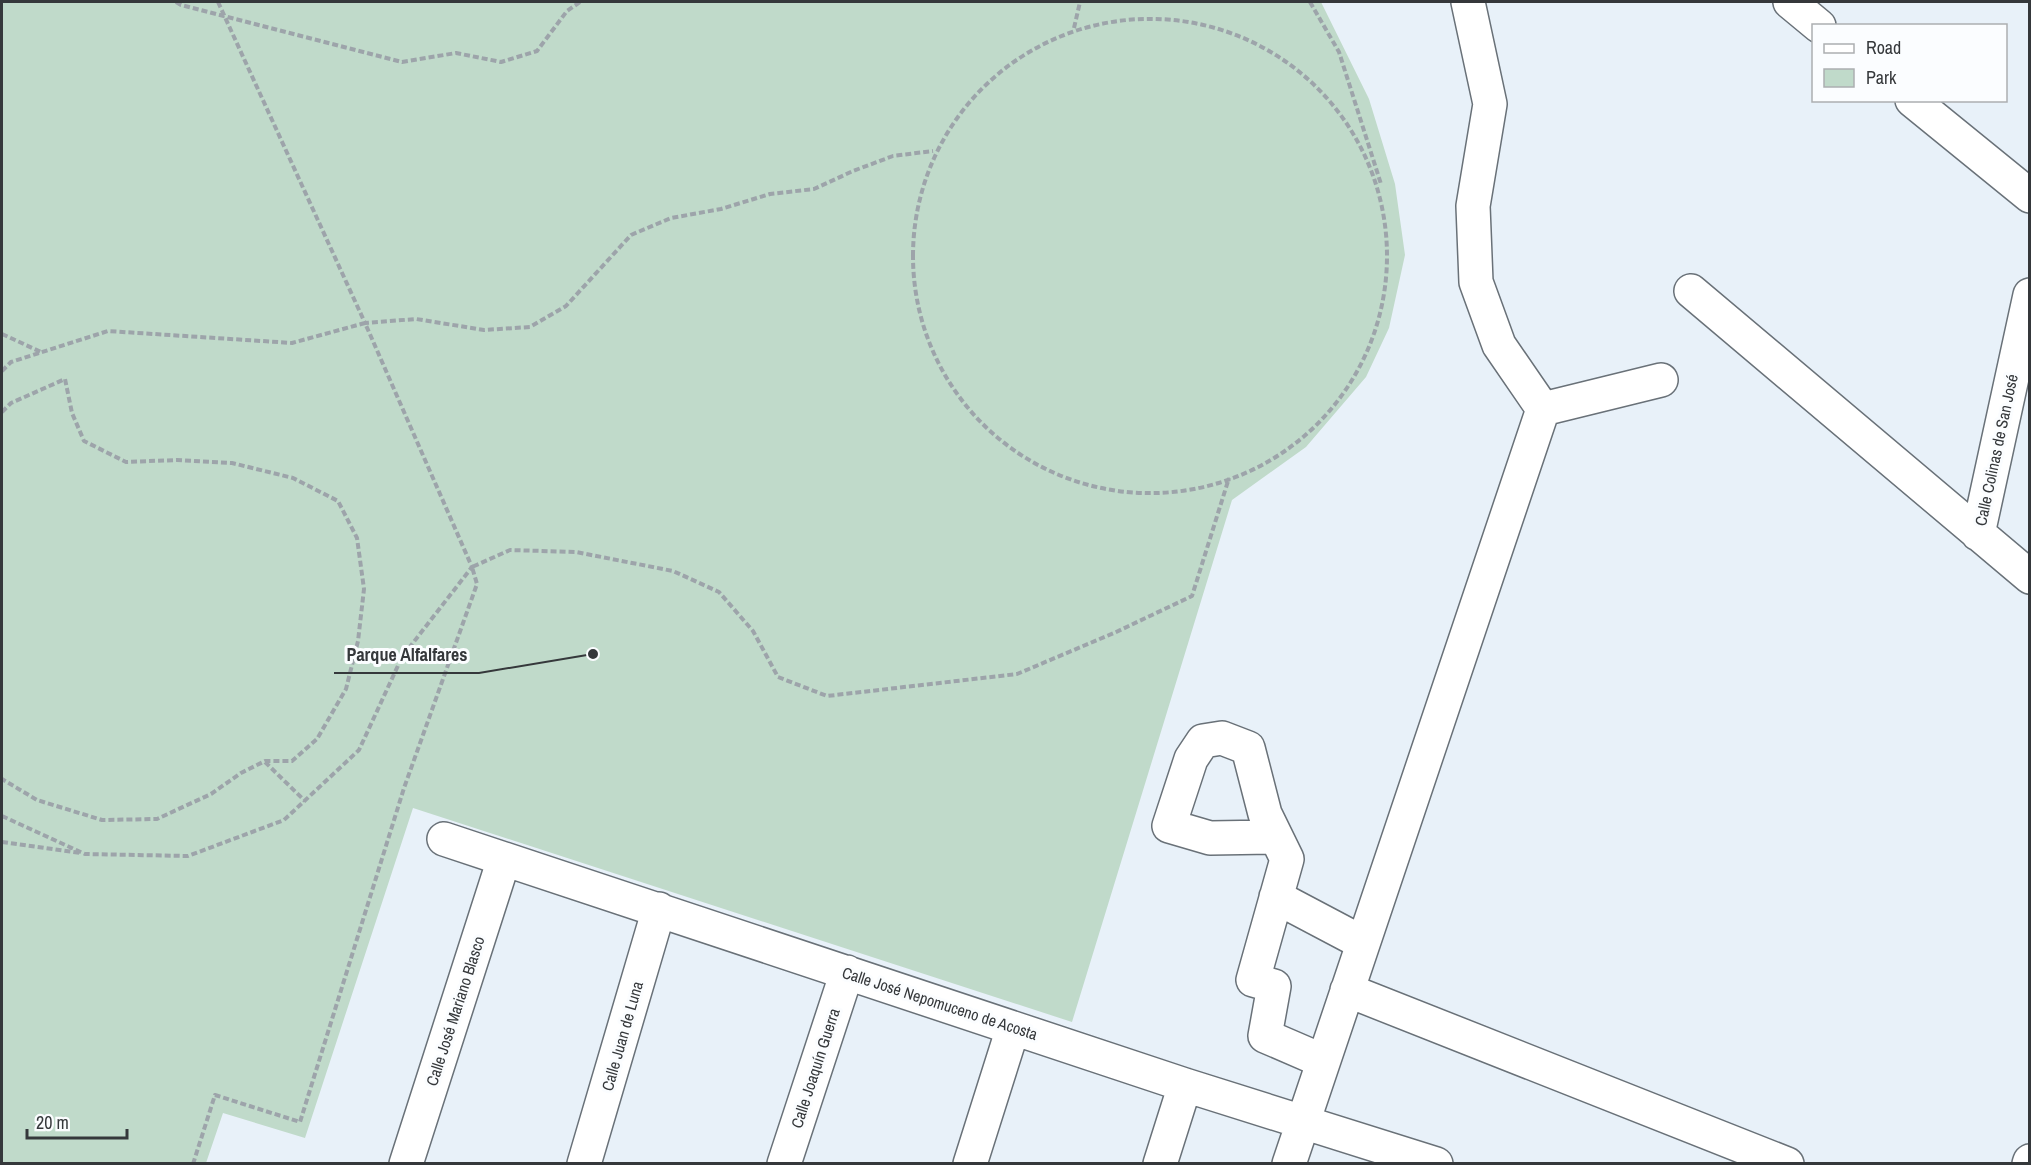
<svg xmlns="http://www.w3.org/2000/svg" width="2031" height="1165" viewBox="0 0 2031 1165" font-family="'Archivo Narrow',sans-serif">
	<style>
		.green { fill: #c0daca }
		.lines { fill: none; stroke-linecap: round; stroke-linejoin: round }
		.minor-casing { stroke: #697178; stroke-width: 36 }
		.path { stroke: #9da4aa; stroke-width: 4; stroke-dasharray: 6 3; stroke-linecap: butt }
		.minor { stroke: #fff; stroke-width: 33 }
		.labels { text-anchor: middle; stroke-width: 6; stroke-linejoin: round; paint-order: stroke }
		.street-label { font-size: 16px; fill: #35383b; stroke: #fbfdff }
		.leader { fill: none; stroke: #35383b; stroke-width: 2 }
		.callout-dot { fill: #35383b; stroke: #fbfdff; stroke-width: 2 }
		.callout-label { font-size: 18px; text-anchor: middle; font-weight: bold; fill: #35383b; stroke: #fbfdff; stroke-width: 6; stroke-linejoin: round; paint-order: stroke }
	</style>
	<rect width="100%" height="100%" fill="#e8f1f9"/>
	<path class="green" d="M2,2H1321L1369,99L1395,184L1405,255L1389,328L1366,377L1306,447L1232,500L1072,1022L413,808L305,1138L223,1113L206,1163H2Z"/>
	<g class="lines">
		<defs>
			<path id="minor" d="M1468,2L1490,104L1473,206L1476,282L1499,345L1543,409
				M1790,2L1819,26
				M1912,100L2030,196
				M1691,291L2030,577
				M1978,534L2030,295
				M1276,837L1210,838L1169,826L1191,759L1203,741L1222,738L1248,748L1265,814L1287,859L1253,980L1274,986L1265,1036L1323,1061
				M444,839L1185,1085L1436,1164
				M1276,897L1363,943
				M1347,990L1787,1164
				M406,1164L504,859
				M584,1164L659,909
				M784,1164L847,972
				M970,1164L1013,1028
				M1160,1164L1185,1085
				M1289,1164L1543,409L1661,380
				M2029,1164L2030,1161"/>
		</defs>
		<use href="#minor" class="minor-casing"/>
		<path class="path" d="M176,2L181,5L402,62L456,53L501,62L537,51L567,11L580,2
			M218,2L365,323L416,319L484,330L530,327L566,306L631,235L671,218L721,209L770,194L814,189L853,171L893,156L933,151
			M1310,2L1339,52L1381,184
			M913 256a237 237 0 1 1 474 0a237 237 0 1 1-474 0Z
			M1074,28L1080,2
			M2,334L41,352
			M2,371L11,362L108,331L292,343L365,323L472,567L402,657L359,750L284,820L188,856L85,854L2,816
			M2,412L11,403L65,379L72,413L84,441L126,462L177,460L232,463L293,478L338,501L357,538L364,589L358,641L346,689L317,739L292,761H265L241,773L211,794L157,819L102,820L37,800L2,779
			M265,762L305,801
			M2,842L81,853
			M193,1164L215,1095L300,1122L404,788L477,584L472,567L510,550L576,552L673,571L719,592L753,631L778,677L827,696L1017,674L1114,633L1192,596L1229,478"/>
		<use href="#minor" class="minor"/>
	</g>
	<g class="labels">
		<g class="street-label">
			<text transform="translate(1996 450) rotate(-78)" y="6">Calle Colinas de San José</text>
			<text transform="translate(940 1003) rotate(18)" y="6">Calle José Nepomuceno de Acosta</text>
			<text transform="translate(455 1011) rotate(-72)" y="6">Calle José Mariano Blasco</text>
			<text transform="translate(622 1036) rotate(-74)" y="6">Calle Juan de Luna</text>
			<text transform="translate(815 1068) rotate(-72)" y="6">Calle Joaquín Guerra</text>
		</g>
	</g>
	<path class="leader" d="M593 654L479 673H334"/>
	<circle class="callout-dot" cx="593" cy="654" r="6"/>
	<g class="callout-label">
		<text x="407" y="661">Parque Alfalfares</text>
	</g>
	<rect width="2031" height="1165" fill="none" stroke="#35383b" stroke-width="6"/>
	<rect x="1812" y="24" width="195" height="78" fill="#fbfdff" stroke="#acaeb1" stroke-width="1.5"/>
	<rect x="1824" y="44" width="30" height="9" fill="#ffffff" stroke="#acaeb1" stroke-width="1.5"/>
	<text x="1866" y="54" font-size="18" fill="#35383b">Road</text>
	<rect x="1824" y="69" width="30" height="18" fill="#c0daca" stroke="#acaeb1" stroke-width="1.5"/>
	<text x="1866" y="84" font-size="18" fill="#35383b">Park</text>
	<path d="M27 1129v9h100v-9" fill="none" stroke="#35383b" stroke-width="3"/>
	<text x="36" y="1129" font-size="18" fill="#35383b" stroke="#fbfdff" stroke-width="4.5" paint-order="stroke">20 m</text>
</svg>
